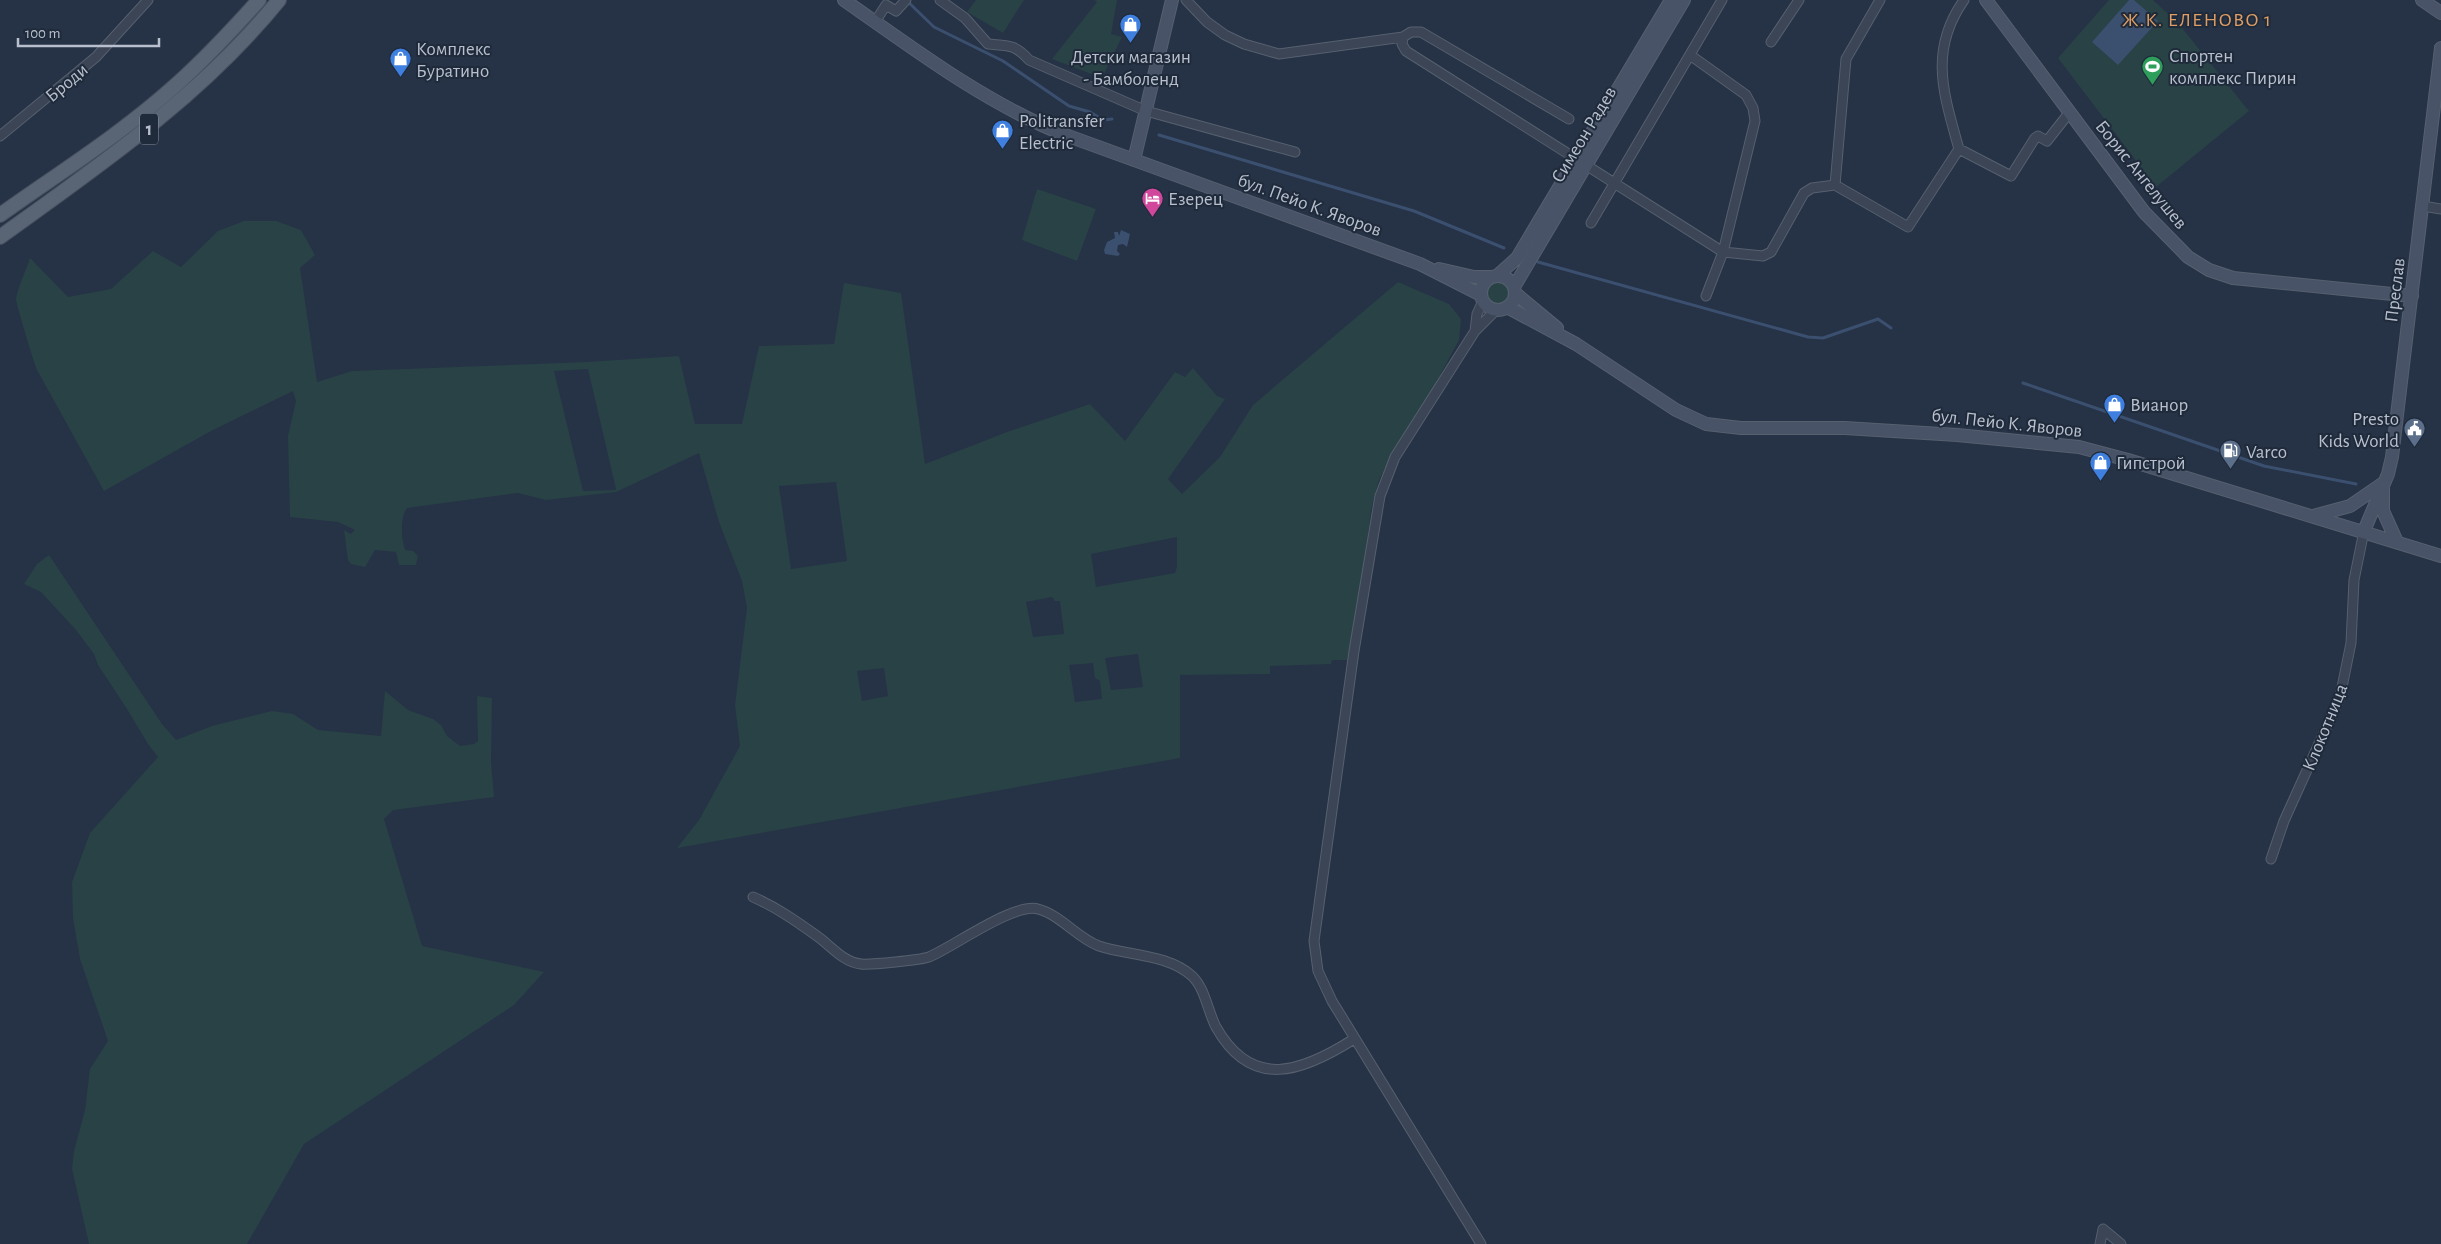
<svg xmlns="http://www.w3.org/2000/svg" width="2441" height="1244" viewBox="0 0 2441 1244" font-family="'Alegreya Sans',sans-serif">
	<style>
		.grass { fill: #284246; fill-rule: evenodd }
		.water { fill: #3b4f6f }
		.lines { fill: none; stroke-linecap: round; stroke-linejoin: round }
		.stream { stroke: #3b4f6f; stroke-width: 3 }
		.street-casing { stroke: #56606f; stroke-width: 11 }
		.secondary-casing { stroke: #56606f; stroke-width: 14 }
		.primary-casing { stroke: #444e5e; stroke-width: 16 }
		.street { stroke: #3b4555; stroke-width: 9 }
		.secondary { stroke: #485368; stroke-width: 12 }
		.primary { stroke: #596475; stroke-width: 14 }
		.labels { text-anchor: middle; stroke-width: 4; stroke-linejoin: round; paint-order: stroke }
		.shield { fill: #1f2a3a; stroke: #8a93a2; stroke-width: 1 }
		.shield-label { font-size: 18px; font-weight: bold; fill: #b8c0ce }
		.poi-label { font-size: 19px; fill: #b8c0ce; stroke: #1f2a3a; text-anchor: start }
		.street-label { font-size: 19px; fill: #b8c0ce; stroke: #1f2a3a }
		.neighbourhood-label { font-size: 20px; letter-spacing: 1px; fill: #dd9d64; stroke: #1f2a3a }
	</style>
	<rect width="100%" height="100%" fill="#263246"/>
	<path class="grass" d="M976,0H1024L1003,33L967,12Z
		M1094,0H1117L1111,34L1122,37L1102,78L1052,59L1097,2Z
		M2109,0H2153L2178,23L2249,111L2156,187L2058,58Z
		M1037,189L1096,209L1077,261L1022,240Z
		M244,221H276L301,230L315,255L300,268L317,382L352,371L587,362L679,356L695,424H742L759,346L834,344L844,283L901,293L925,464L1007,432L1090,404L1125,441L1175,372L1185,377L1193,368L1217,396L1225,399L1168,479L1182,494L1220,457L1253,405L1398,282L1449,304L1461,319L1459,340L1432,390L1390,457L1378,483L1371,510L1364,570L1347,660H1332L1331,664L1270,666V674L1180,675V758L677,848L699,820L740,746L735,705L747,608L742,581L719,522L699,453L616,492L546,500L518,493L407,508C400,518 401,538 405,550L413,551L418,556L416,565H399L396,552L375,550L365,567L351,564L348,560L344,530L351,534L355,530L338,522L290,517L288,436L296,401L293,391L211,431L104,491L37,370C34,362 16,304 16,299C18,286 26,271 30,258L68,297L111,289L153,251L181,267L218,231ZM588,369L616,489V490L583,491L554,371ZM836,482L847,561L791,569L779,486ZM1177,537V567L1175,573L1096,587L1091,554ZM1052,597L1055,601H1060L1064,634L1033,637L1026,602ZM1138,654L1143,687L1111,690L1105,658ZM1093,663L1095,678L1100,681L1102,699L1075,702L1069,665ZM884,668L888,696L862,701L857,671Z
		M1485 293a13 13 0 1 1 26 0a13 13 0 1 1-26 0Z
		M49,555L162,724L176,740L212,726L272,711L293,714L318,730L381,736L385,691L408,710L433,719L441,725L447,736L460,746L474,744L478,741L477,696L492,698L491,762L494,797L393,810L384,819L422,946L544,972L514,1005L304,1144L247,1244H89L72,1169L74,1151L85,1110L90,1069L108,1041L80,959L73,918L72,882L90,833L158,757L148,744L127,709L98,665L94,654L76,630L41,592L24,584L37,564Z"/>
	<path class="water" d="M2129,0H2134L2158,21L2118,65L2092,42Z
		M1121,230L1130,234L1127,247L1123,244L1118,245L1117,251L1120,254L1118,256L1105,254L1104,250L1107,242L1115,238L1114,232H1118L1119,236Z"/>
	<g class="lines">
		<path class="stream" d="M906,0L934,27L1003,61L1069,106L1090,112L1103,120L1112,119
			M1159,135L1414,211L1504,248
			M1538,262L1808,337L1823,338L1878,319L1891,328
			M2023,383L2264,466L2356,484"/>
		<defs>
			<path id="street" d="M940,0L965,18L988,44C1009,46 1015,44 1029,60L1146,111L1295,152
				M1186,0L1207,22L1225,35L1244,44L1279,54L1403,37
				M875,22L886,5L896,11L906,0
				M1771,42L1799,0
				M1690,55L1746,95L1753,108L1755,121L1723,252L1706,296
				M1569,119L1421,32H1411L1403,37L1402,44L1406,51L1723,252L1763,256L1771,252L1804,193L1812,188L1835,185L1908,227L1959,149L2011,176L2035,138L2038,136L2047,141L2069,113
				M0,136L96,57L148,0
				M1959,149C1944,95 1928,51 1964,0
				M1835,185L1846,59L1880,0
				M2423,206L2441,209
				M1591,223L1722,0
				M1475,331L1477,314L1483,301
				M2271,859L2284,821L2340,697L2351,643L2354,580L2364,531
				M753,897C776,907 796,921 817,936C831,946 843,962 861,964C871,965 920,960 929,957C953,947 1015,902 1038,909C1061,915 1077,938 1099,946C1129,956 1168,954 1192,976C1205,988 1208,1012 1216,1027C1252,1091 1302,1072 1354,1039
				M1481,1244L1332,1001L1318,971L1314,941L1354,651L1380,496L1395,457L1475,331L1496,310
				M2100,1244L2103,1229L2121,1244"/>
			<path id="secondary" d="M844,0C914,49 981,100 1060,133L1420,264L1481,295
				M1986,0L2144,212L2188,257L2209,270L2233,278L2412,296
				M2422,0L2441,13
				M1134,160L1172,0
				M1439,269L1474,277H1491
				M1497,276L1517,258L1671,0
				M1481 293a17 17 0 1 1 34 0a17 17 0 1 1-34 0Z
				M1514,287L1684,0
				M1515,293L1557,328
				M1507,307L1576,344L1676,410L1706,424L1741,428H1845L1957,435L2079,447L2128,460L2441,556
				M2383,489V511L2397,542
				M2313,516L2350,506L2382,484
				M2364,531L2388,474L2392,457L2441,48"/>
			<path id="primary" d="M0,215C59,173 123,133 177,84C206,58 233,29 259,0
				M0,237C100,165 201,96 279,0"/>
		</defs>
		<use href="#street" class="street-casing"/>
		<use href="#secondary" class="secondary-casing"/>
		<use href="#primary" class="primary-casing"/>
		<use href="#street" class="street"/>
		<use href="#secondary" class="secondary"/>
		<use href="#primary" class="primary"/>
	</g>
	<defs>
		<symbol id="shop-pin" viewBox="-11 -11 22 30"><path d="M0 17L-7.5 6A9.5 9.5 0 1 1 7.5 6Z" fill="#3f7fe0" stroke="#1f2a3a"/><path d="M-5-2.5h2.3a2.7 3.5 0 0 1 5.4 0H5L5.5 6h-11ZM-1.5-2.5h3a1.5 2.3 0 0 0-3 0Z" fill="#fff"/></symbol>
		<symbol id="stadium-pin" viewBox="-11 -11 22 30"><path d="M0 17L-7.5 6A9.5 9.5 0 1 1 7.5 6Z" fill="#2e9e5b" stroke="#1f2a3a"/><path d="M0-5a6.5 5 0 1 0 0 10a6.5 5 0 1 0 0-10ZM-3.5-1.8h7v3.6h-7Z" fill="#fff"/></symbol>
		<symbol id="hotel-pin" viewBox="-11 -11 22 30"><path d="M0 17L-7.5 6A9.5 9.5 0 1 1 7.5 6Z" fill="#d1479c" stroke="#1f2a3a"/><path d="M-6-4.5h1.5V1H6V5H4.5V3h-9V5H-6ZM-4 0a1.8 1.8 0 1 1 3.6 0ZM.5 0V-2.5h3Q6-2.5 6 0Z" fill="#fff"/></symbol>
		<symbol id="civic-pin" viewBox="-11 -11 22 30"><path d="M0 17L-7.5 6A9.5 9.5 0 1 1 7.5 6Z" fill="#5c6f8a" stroke="#1f2a3a"/><path d="M-.6-6.5H3V-4.5H.6V-3L4-1V1h2V6H-6V1h2V-1L-.6-3ZM-1.2 2.5V6h2.4V2.5Z" fill="#fff"/></symbol>
		<symbol id="fuel-pin" viewBox="-11 -11 22 30"><path d="M0 17L-7.5 6A9.5 9.5 0 1 1 7.5 6Z" fill="#5c6f8a" stroke="#1f2a3a"/><path d="M-5.5-6h7V0h2V4h1.3V-2.5L3-4.5l.8-.8L6-3V5H2.5V1h-1V6h-7ZM-4.2-4.7v3.2H.2V-4.7Z" fill="#fff"/></symbol>
	</defs>
	<g fill-rule="evenodd">
		<use href="#shop-pin" x="1118" y="12" width="25" height="34"/>
		<use href="#shop-pin" x="388" y="46" width="25" height="34"/>
		<use href="#stadium-pin" x="2140" y="54" width="25" height="34"/>
		<use href="#shop-pin" x="990" y="118" width="25" height="34"/>
		<use href="#hotel-pin" x="1140" y="186" width="25" height="34"/>
		<use href="#shop-pin" x="2102" y="392" width="25" height="34"/>
		<use href="#civic-pin" x="2402" y="416" width="25" height="34"/>
		<use href="#fuel-pin" x="2218" y="438" width="25" height="34"/>
		<use href="#shop-pin" x="2088" y="450" width="25" height="34"/>
	</g>
	<g class="labels">
		<rect class="shield" x="140" y="113.5" width="18" height="31" rx="4"/>
		<g class="shield-label">
			<text x="149" y="135">1</text>
		</g>
		<g class="poi-label">
			<text x="416" y="55">Комплекс<tspan x="416" dy="22">Буратино</tspan></text>
			<text x="2169" y="62">Спортен<tspan x="2169" dy="22">комплекс Пирин</tspan></text>
			<text x="1131" y="63" text-anchor="middle">Детски магазин<tspan x="1131" dy="22">- Бамболенд</tspan></text>
			<text x="1019" y="127">Politransfer<tspan x="1019" dy="22">Electric</tspan></text>
			<text x="1168" y="205">Езерец</text>
			<text x="2130" y="411">Вианор</text>
			<text x="2399" y="425" text-anchor="end">Presto<tspan x="2399" dy="22">Kids World</tspan></text>
			<text x="2246" y="458">Varco</text>
			<text x="2116" y="469">Гипстрой</text>
		</g>
		<g class="street-label">
			<text transform="translate(66 82) rotate(-40)" y="7">Броди</text>
			<text transform="translate(1583 134) rotate(-59)" y="7">Симеон Радев</text>
			<text transform="translate(2142 174) rotate(51)" y="7">Борис Ангелушев</text>
			<text transform="translate(1310 204) rotate(20)" y="7">бул. Пейо К. Яворов</text>
			<text transform="translate(2394 290) rotate(-83)" y="7">Преслав</text>
			<text transform="translate(2007 422) rotate(6)" y="7">бул. Пейо К. Яворов</text>
			<text transform="translate(2324 727) rotate(-68)" y="7">Клокотница</text>
		</g>
		<g class="neighbourhood-label">
			<text x="2197" y="26">Ж.К. ЕЛЕНОВО 1</text>
		</g>
	</g>
	<path d="M18 38v8h141v-8" fill="none" stroke="#b8c0ce" stroke-width="2.5"/>
	<text x="25" y="38" font-size="15" fill="#b8c0ce" stroke="#1f2a3a" stroke-width="4" paint-order="stroke">100 m</text>
</svg>
